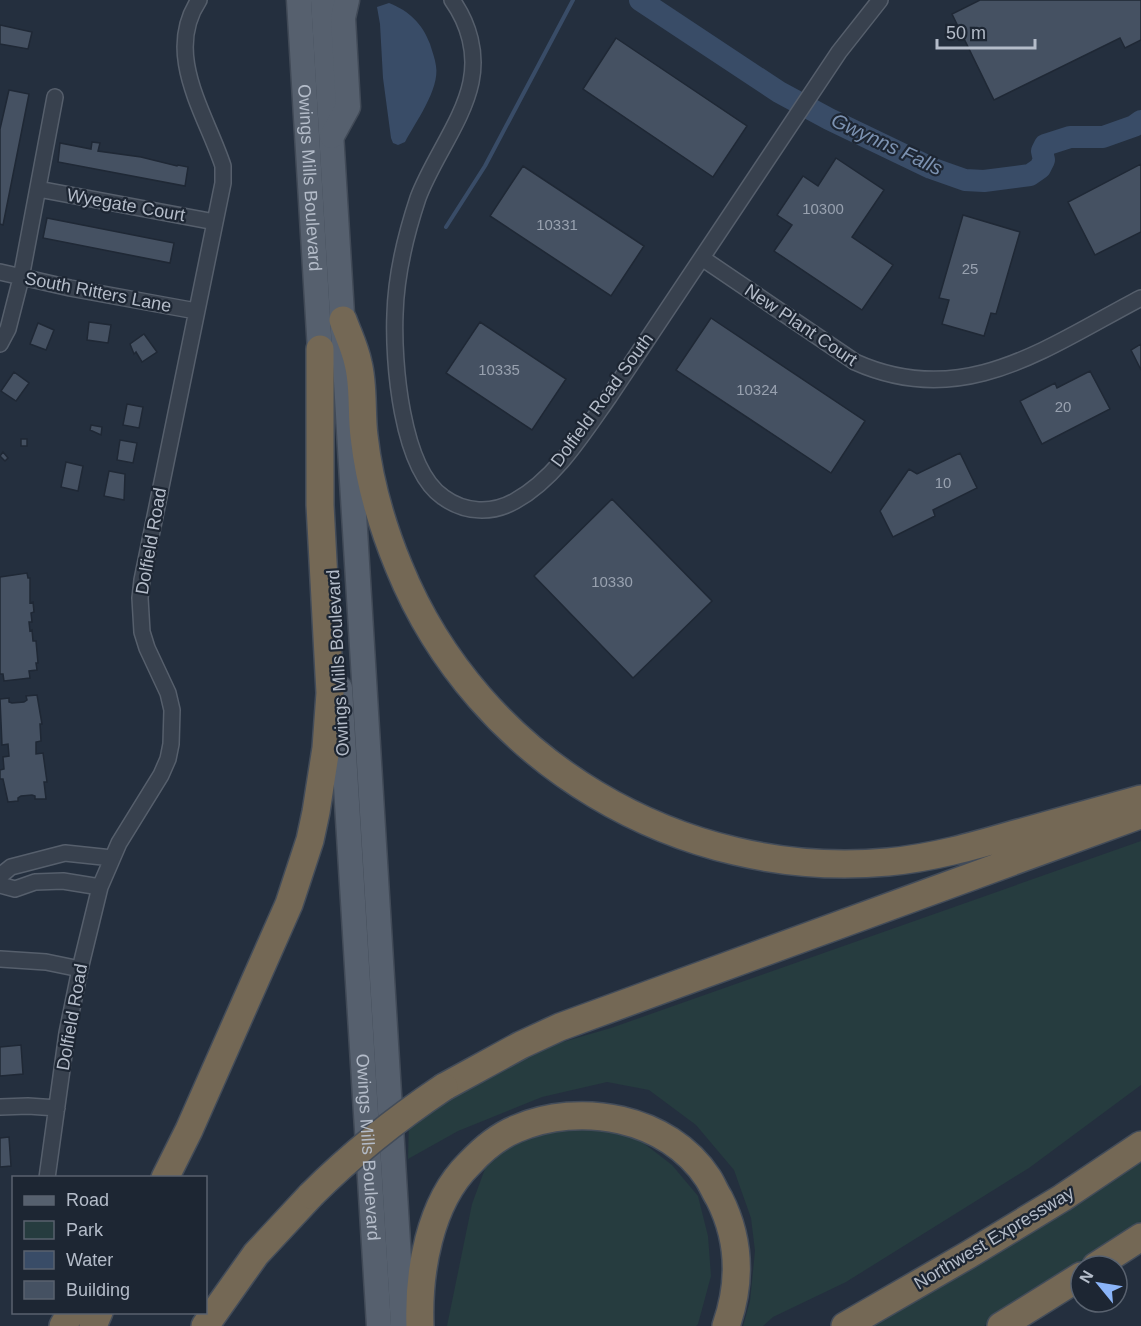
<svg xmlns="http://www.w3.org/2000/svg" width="1141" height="1326" viewBox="0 0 1141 1326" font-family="Arial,sans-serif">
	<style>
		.green { fill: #263c3f }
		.water { fill: #394c67 }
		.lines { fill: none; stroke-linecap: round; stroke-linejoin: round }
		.stream { stroke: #394c67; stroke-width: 4 }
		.river { stroke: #394c67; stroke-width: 22 }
		.building { fill: #455162; stroke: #1f2835; stroke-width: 1.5 }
		.street-casing { stroke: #565f6c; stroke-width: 18 }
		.primary-casing { stroke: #414a57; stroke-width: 27 }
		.highway-casing { stroke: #434c59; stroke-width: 30 }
		.street { stroke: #38414e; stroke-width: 15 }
		.primary { stroke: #56606e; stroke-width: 24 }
		.highway { stroke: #746855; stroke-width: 27 }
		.highway-bridge-casing { stroke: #434c59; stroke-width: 30; stroke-linecap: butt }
		.highway-bridge { stroke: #746855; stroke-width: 27 }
		.labels { text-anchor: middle; stroke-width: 4.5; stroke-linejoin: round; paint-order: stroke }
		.number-label { font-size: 15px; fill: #98a1af }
		.street-label { font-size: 18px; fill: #b4bcc9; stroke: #1d2633 }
		.water-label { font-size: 20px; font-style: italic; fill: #7c92b1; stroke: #1d2633 }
	</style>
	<rect width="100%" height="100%" fill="#242f3e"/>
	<path class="green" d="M1141,841V1085L1029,1168L846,1282L773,1317L763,1326H743L750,1301L755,1251L751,1218L734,1170L696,1125L649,1090L607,1082L542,1097L458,1131L408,1159L409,1119L521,1054L611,1028Z
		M600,1129L637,1138L672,1165L698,1196L708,1236L711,1276L698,1324L696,1326H447L472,1204L486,1166L516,1137L554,1130Z
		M1141,1151V1222L1006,1314L984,1326H863Z"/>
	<path class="water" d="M389,3C409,11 422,23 430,44C432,51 435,58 436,66C440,89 415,123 405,142L398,145L393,143L391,138L383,78L380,24L377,7Z"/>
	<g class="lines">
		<path class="stream" d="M446,227L485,166L573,0"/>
		<path class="river" d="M640,0L779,92L829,119L931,168L965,180L984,181L1030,175L1040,168L1044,160L1042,151L1045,145L1070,137H1103L1134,126L1141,121"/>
	</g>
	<path class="building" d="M980,0H1141V40L1125,48L1120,38L994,100L952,14Z
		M0,25L32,32L28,49L0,44Z
		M616,38L747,126L713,177L583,89Z
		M9,90L29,94L3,225L0,224V129Z
		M92,142L100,143L98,151L141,157L177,166L178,165L188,167L185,186L58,162L60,143L91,149Z
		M836,158L884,190L852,237L893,265L862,310L774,251L792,225L777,215L803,176L818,186Z
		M1141,164V232L1095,255L1068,202Z
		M523,166L644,246L611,296L490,216Z
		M963,215L1020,232L996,314L991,313L984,336L942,324L949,300L939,298Z
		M47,218L174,243L170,263L43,238Z
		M711,318L865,421L831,473L676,370Z
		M89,322L111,325L108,343L87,340Z
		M480,322L566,379L532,430L446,373Z
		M38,323L54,330L46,350L30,344Z
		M144,334L157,352L142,362L136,352L134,354L130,344Z
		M1141,344V370L1131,350Z
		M1090,371L1110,409L1042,444L1020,401L1055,383L1057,388Z
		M14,372L29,383L16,401L1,391Z
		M127,404L143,407L139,428L123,425Z
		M91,425L102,427L101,435L90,430Z
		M21,439H27V446H21Z
		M120,440L137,443L133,463L117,460Z
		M3,452L8,458L5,461L0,456Z
		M960,453L977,488L933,510L935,516L893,537L880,511L909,469L917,474Z
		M66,462L83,466L78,491L61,487Z
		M109,471L125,474L124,500L104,496Z
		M612,499L712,601L633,678L534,576Z
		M27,573L28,578H30V603L33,602L34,612L31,613L32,622H29L30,631L32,630L33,641H36L38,663H36L37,670L29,671L30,678L4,681L3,674H0V577Z
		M37,695L42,724H40L41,741L36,742V754L43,753L47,782H44L46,799H35V796L32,795L21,796L18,798V801L8,802L3,779H0V770L4,769L3,757L9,756L8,744L2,745L0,699L9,698V702L12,703L24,702L27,700L26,696Z
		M21,1045L23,1074L0,1076V1047Z
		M9,1137L11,1166L0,1167V1138Z"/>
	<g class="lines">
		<defs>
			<path id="street" d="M452,0C469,24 477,53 471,82C463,121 432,160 418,198C406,234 396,275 395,314C393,361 401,468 443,497C465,513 492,514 515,501C555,479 583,434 609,397L839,52L880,0
				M38,189L215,222
				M702,258L855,362C964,411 1047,347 1141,298
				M0,272L70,288L196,311
				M0,344L8,329L21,278L55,97
				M0,876L11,867L65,853L112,858
				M0,885L15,889L35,882L63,881L100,887
				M0,959L46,962L80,969
				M0,1107L28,1106L57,1108
				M47,1178L67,1033L80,969L100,887L119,843L161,775L168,759L171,744L172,710L168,693L147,648L142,632L140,598L142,580L223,183V166C206,114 163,54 199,0"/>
			<g id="primary">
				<path id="s1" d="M299,0L321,368"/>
				<path d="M323,0L403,1326"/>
				<path d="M332,136L348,107L343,18L347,0"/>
				<path id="s2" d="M340,688L379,1326"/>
			</g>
			<path id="highway" d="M343,320C348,334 355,348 358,363C364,386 361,412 364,436C369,481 382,526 399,567C478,761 681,881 888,862C932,858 974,846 1015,834C1057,822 1099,811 1141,799
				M444,1087L521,1045L560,1027L1137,816
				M165,1178L189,1130L289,904L310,840L316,812L326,748L330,693L320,505V349
				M1096,1266L1141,1237
				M63,1326L71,1312
				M93,1326L99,1312
				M205,1326L256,1254L311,1195
				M420,1326C418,1273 429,1203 469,1164C481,1151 499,1136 516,1129C580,1101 668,1117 708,1178C712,1184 715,1192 719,1198C740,1239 741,1283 726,1326
				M845,1326L968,1255L1062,1198L1141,1145
				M1001,1326L1081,1276"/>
		</defs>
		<use href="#street" class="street-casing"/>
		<use href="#primary" class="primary-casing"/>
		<use href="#highway" class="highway-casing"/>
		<use href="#street" class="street"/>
		<use href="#primary" class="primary"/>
		<use href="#highway" class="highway"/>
		<defs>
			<path id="highway-bridge" d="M311,1195C352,1154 396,1119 444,1087"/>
		</defs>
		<use href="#highway-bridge" class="highway-bridge-casing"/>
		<use href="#highway-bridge" class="highway-bridge"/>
	</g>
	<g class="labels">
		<g class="number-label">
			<text x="823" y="214">10300</text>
			<text x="557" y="230">10331</text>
			<text x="970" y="274">25</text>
			<text x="499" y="375">10335</text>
			<text x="757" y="395">10324</text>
			<text x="1063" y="412">20</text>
			<text x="943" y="488">10</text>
			<text x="612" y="587">10330</text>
		</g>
		<g class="street-label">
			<text dy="6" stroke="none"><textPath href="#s1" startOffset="178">Owings Mills Boulevard</textPath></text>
			<text transform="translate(126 205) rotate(10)" y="6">Wyegate Court</text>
			<text transform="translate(98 292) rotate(11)" y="6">South Ritters Lane</text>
			<text transform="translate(801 325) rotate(34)" y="6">New Plant Court</text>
			<text transform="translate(602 400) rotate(-54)" y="6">Dolfield Road South</text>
			<text transform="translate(151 541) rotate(-80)" y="6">Dolfield Road</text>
			<text transform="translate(338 663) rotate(-93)" y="6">Owings Mills Boulevard</text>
			<text transform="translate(72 1017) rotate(-80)" y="6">Dolfield Road</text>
			<text dy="6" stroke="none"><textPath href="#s2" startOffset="460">Owings Mills Boulevard</textPath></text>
			<text transform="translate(994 1238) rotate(-31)" y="6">Northwest Expressway</text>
		</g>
		<g class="water-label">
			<text transform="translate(887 144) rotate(25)" y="7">Gwynns Falls</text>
		</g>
	</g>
	<rect x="12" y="1176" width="195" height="138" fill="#1d2633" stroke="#59626f" stroke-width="1.5"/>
	<rect x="24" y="1196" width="30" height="9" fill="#56606e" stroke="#59626f" stroke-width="1.5"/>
	<text x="66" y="1206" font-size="18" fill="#b4bcc9">Road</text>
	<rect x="24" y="1221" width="30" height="18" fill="#263c3f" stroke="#59626f" stroke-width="1.5"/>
	<text x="66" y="1236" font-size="18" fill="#b4bcc9">Park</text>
	<rect x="24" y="1251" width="30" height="18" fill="#394c67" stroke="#59626f" stroke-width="1.5"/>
	<text x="66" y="1266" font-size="18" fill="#b4bcc9">Water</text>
	<rect x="24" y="1281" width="30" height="18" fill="#455162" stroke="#59626f" stroke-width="1.5"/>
	<text x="66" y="1296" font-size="18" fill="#b4bcc9">Building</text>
	<g transform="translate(1099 1284) rotate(300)"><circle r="28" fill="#1d2633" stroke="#59626f" stroke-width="1.5"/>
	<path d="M0-4.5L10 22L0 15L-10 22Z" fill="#8ab4f8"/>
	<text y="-9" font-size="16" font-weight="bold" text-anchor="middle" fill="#b4bcc9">N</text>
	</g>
	<path d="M937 39v9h98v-9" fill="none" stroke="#b4bcc9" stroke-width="3"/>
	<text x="946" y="39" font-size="18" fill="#b4bcc9" stroke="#1d2633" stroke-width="4.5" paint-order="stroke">50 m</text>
</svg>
